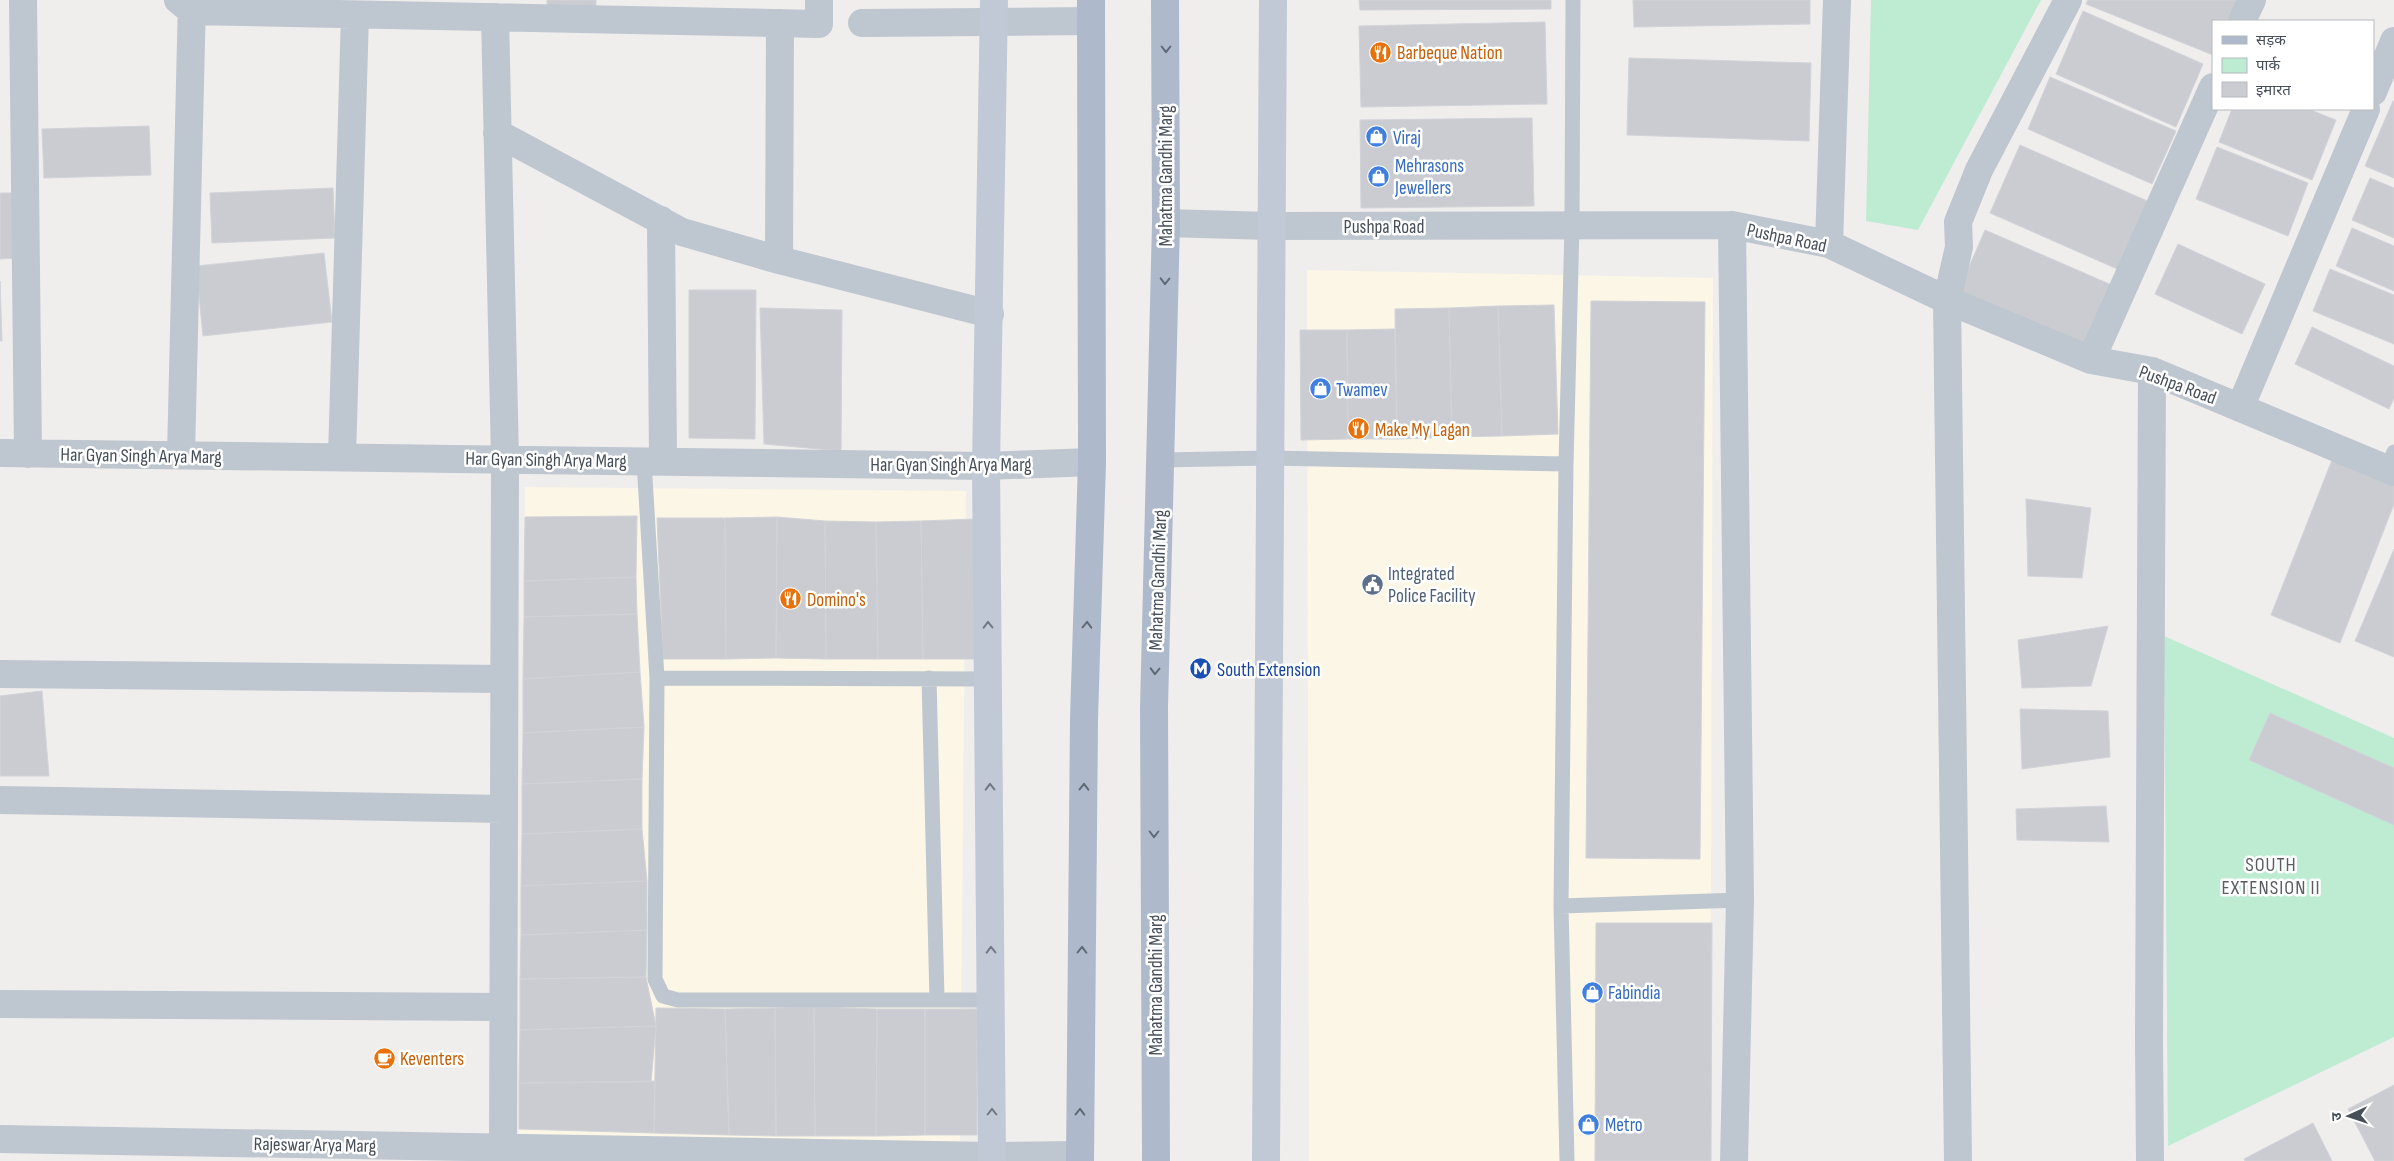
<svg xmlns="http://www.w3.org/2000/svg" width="2394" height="1161" viewBox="0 0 2394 1161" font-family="'Sofia Sans Condensed','Noto Sans Devanagari',sans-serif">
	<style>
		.commercial { fill: #fbf6e6 }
		.green { fill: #bdecd3 }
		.building { fill: #caccd2; stroke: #d1d3d8 }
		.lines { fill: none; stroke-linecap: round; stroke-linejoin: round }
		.lane { stroke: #bec6cf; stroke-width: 15 }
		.street { stroke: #bec6cf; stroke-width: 28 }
		.secondary { stroke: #c0c9d5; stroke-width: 28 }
		.primary { stroke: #aebacb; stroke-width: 28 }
		.oneway { stroke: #606a76 }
		.oneway2 { stroke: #717a84 }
		.labels { text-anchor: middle; stroke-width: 5; stroke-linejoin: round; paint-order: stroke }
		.food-label { font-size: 19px; fill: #c56008; stroke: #fff; text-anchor: start }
		.shop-label { font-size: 19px; fill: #366cbe; stroke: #fff; text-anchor: start }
		.street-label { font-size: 19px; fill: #464f59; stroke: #fff }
		.service-label { font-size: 19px; fill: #4e5e75; stroke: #fff; text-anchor: start }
		.transit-label { font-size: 19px; fill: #164399; stroke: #fff; text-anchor: start }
		.neighbourhood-label { font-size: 20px; letter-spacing: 1px; fill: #5a5d62; stroke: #fff }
	</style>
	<rect width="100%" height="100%" fill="#f0eded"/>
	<path class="commercial" d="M1307,270L1713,278L1710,1161H1309Z
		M525,487L966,491L960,1148L519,1138Z"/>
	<path class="green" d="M1871,0H2041L1918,230L1866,221Z
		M2164,636L2394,738V1037L2168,1146Z"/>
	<path class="building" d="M547,0H596V8L547,9Z
		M1359,0H1551V9L1360,10Z
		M1633,0H1810V24L1634,27Z
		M2088,0H2235L2238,1L2230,21H2213V55L2086,4Z
		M2083,11L2203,64L2176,127L2056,74Z
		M1545,22L1547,104L1361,107L1359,26Z
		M1629,58L1811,63L1809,141L1627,135Z
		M2050,77L2176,131L2152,184L2028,129Z
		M2393,101H2394V178L2365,166Z
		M2232,109H2308L2336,120L2312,180L2219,142Z
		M1532,118L1534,206L1361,208L1360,120Z
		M149,126L151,175L44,178L42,129Z
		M2020,145L2154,204L2124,272L1990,213Z
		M2217,147L2308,183L2288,236L2196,199Z
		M2370,178L2394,188V238L2352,220Z
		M333,188L335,238L212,243L210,193Z
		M0,193H14L17,258L0,259Z
		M2352,228L2394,246V291L2336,266Z
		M1985,230L2114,286L2088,347L1959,290Z
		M2178,244L2265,284L2242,334L2155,294Z
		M324,253L332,322L203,336L196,266Z
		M2330,269L2394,295V344L2313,311Z
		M0,281L2,341H0Z
		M689,290H756L755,439L689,438Z
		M1591,301L1705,302L1700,859L1586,858Z
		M1554,305L1558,434L1502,436L1498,306Z
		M1498,306L1502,436L1452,437L1449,308Z
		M760,308L842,310L841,451L764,444Z
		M1449,308L1452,437L1397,439L1395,309Z
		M2312,327L2394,366V398L2389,409L2295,364Z
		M1395,329L1397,439H1348L1347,330Z
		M1300,330H1347L1348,439L1301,440Z
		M2332,460L2394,485V504L2340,643L2271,615Z
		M2026,499L2091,508L2082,578L2028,576Z
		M637,516L636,577L524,581L525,517Z
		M777,517L776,658L726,659L725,518Z
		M777,517L825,521L826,659L776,658Z
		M657,518H725L726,659H663Z
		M975,519L979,659H923L921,521Z
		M825,521L876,522L878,659H826Z
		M921,521L923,659H878L876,522Z
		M2394,549V657L2355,641Z
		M636,577L637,614L524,617V581Z
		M637,614L640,672L523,679L524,617Z
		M2108,626L2091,686L2022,688L2018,640Z
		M640,672L644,727L523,733V679Z
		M42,691L49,776H0V696Z
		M2020,709L2108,711L2110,757L2022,769Z
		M2270,713L2394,768V825L2249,760Z
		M644,727L642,779L522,784L523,733Z
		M642,779V829L522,834V784Z
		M2106,806L2109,842L2017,840L2016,809Z
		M642,829L647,881L521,886L522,834Z
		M647,881V930L521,935V886Z
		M1596,923H1712L1711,1161H1595Z
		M647,930L646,977L520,979L521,935Z
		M646,977L656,1026L520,1030V979Z
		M814,1007L877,1009L876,1136H815Z
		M814,1007L815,1136H776L775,1008Z
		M656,1008L725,1009L729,1135L654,1133Z
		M775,1008L776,1136L729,1135L725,1009Z
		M877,1009H925V1135L876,1136Z
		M925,1009H977V1135H925Z
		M656,1026L651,1082L519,1083L520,1030Z
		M655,1081L654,1133L519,1129V1083Z
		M2394,1085V1161H2375L2348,1109Z
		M2313,1123L2332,1161H2245L2244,1159Z"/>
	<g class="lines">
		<path class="lane" d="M1160,460L1270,458L1566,464L1561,906L1567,1161
			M644,461L657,678
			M1566,464L1572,225L1573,0
			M2387,468L2394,452
			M929,678L937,999
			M989,679L657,678L655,979L663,996L678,1000H992
			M1561,906L1740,900"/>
		<path class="street" d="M23,0L28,454
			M178,0L192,11L819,24V0
			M495,17L505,459L503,1161
			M2242,21L2252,0
			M862,23L1091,21
			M2373,92L2394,41
			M497,133L682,232L779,260L990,314
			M661,220L663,461
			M1166,223L1270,226L1732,225L1829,244L1947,300L2091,360L2152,371L2394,472
			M1732,225L1740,900L1734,1161
			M1829,244L1837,0
			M779,260L780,23
			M2091,360L2213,87
			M2240,408L2366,109
			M0,453L986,466L1092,462
			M181,455L192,0
			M342,457L355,15
			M0,674L504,679
			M0,800L504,809
			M0,1004L503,1007
			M0,1139L991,1156L1080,1155
			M1958,1161L1947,300L1959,247L1958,222L1979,170L2068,0
			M2150,1161L2149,1041L2152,371"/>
		<path class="secondary" d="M992,1161L986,466L994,0
			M1266,1161L1273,0"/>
		<path class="primary" d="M1080,1161L1084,719L1092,462L1091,0
			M1156,1161L1154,708L1166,223L1165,0"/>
	</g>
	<defs><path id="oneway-chevron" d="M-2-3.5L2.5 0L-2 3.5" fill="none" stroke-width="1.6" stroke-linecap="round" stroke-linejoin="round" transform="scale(1.25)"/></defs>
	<g class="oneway">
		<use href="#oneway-chevron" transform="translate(1166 49) rotate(90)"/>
		<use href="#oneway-chevron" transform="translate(1165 281) rotate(91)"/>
		<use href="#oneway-chevron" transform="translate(1087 625) rotate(-88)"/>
		<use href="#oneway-chevron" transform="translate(1155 671) rotate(92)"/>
		<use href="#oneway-chevron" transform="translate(1084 787) rotate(-89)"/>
		<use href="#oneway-chevron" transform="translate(1154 834) rotate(90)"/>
		<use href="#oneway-chevron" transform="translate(1082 950) rotate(-89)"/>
		<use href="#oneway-chevron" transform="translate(1080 1112) rotate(-89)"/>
	</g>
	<g class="oneway2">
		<use href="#oneway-chevron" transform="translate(988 625) rotate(-91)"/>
		<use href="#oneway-chevron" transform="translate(990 787) rotate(-91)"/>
		<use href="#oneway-chevron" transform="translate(991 950) rotate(-91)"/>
		<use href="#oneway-chevron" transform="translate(992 1112) rotate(-90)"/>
	</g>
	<defs>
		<symbol id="restaurant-disc" viewBox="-11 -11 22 22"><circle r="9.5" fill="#e8710a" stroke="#fff"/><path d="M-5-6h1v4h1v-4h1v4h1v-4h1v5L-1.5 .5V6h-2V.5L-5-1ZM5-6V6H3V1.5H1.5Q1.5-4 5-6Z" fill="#fff"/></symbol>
		<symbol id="shop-disc" viewBox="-11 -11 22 22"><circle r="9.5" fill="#3f7fe0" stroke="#fff"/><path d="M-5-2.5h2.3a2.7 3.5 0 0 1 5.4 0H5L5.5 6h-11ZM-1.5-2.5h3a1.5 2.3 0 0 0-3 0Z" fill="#fff"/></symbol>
		<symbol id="civic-disc" viewBox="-11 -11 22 22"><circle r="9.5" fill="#5c6f8a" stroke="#fff"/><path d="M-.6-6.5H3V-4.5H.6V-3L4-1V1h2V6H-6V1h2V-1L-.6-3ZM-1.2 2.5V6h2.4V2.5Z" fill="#fff"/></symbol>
		<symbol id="metro-disc" viewBox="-11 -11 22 22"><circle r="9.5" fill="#1a4fb4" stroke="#fff"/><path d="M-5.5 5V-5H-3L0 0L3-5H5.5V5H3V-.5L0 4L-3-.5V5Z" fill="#fff"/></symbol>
		<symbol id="cafe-disc" viewBox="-11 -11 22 22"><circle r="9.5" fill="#e8710a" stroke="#fff"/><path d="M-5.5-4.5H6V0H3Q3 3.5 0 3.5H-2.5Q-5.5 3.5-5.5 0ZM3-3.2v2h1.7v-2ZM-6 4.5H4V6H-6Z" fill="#fff"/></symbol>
	</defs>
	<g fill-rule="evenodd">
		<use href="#restaurant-disc" x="1368" y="40" width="25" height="25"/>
		<use href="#shop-disc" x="1364" y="124" width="25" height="25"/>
		<use href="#shop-disc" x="1366" y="164" width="25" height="25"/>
		<use href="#shop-disc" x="1308" y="376" width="25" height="25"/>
		<use href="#restaurant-disc" x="1346" y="416" width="25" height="25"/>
		<use href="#civic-disc" x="1360" y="572" width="25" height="25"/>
		<use href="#restaurant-disc" x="778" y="586" width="25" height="25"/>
		<use href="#metro-disc" x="1188" y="656" width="25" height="25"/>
		<use href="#shop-disc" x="1580" y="980" width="25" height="25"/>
		<use href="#cafe-disc" x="372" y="1046" width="25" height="25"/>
		<use href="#shop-disc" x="1576" y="1112" width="25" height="25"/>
	</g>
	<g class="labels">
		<g class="food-label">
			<text x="1397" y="59">Barbeque Nation</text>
			<text x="1375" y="436">Make My Lagan</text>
			<text x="807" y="606">Domino's</text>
			<text x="400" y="1065">Keventers</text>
		</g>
		<g class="shop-label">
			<text x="1393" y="144">Viraj</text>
			<text x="1395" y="172">Mehrasons<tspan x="1395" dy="22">Jewellers</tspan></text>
			<text x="1336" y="396">Twamev</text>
			<text x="1608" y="999">Fabindia</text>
			<text x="1605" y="1131">Metro</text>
		</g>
		<g class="street-label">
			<text transform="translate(1165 176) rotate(-90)" y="7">Mahatma Gandhi Marg</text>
			<text x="1384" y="233">Pushpa Road</text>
			<text transform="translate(1787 237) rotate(12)" y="7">Pushpa Road</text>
			<text transform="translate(2178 384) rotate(20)" y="7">Pushpa Road</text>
			<text transform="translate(141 455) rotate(1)" y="7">Har Gyan Singh Arya Marg</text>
			<text transform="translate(546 459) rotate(1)" y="7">Har Gyan Singh Arya Marg</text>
			<text x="951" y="471">Har Gyan Singh Arya Marg</text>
			<text transform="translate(1157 580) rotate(-88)" y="7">Mahatma Gandhi Marg</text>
			<text transform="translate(1155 985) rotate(-90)" y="7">Mahatma Gandhi Marg</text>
			<text transform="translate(315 1144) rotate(1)" y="7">Rajeswar Arya Marg</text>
		</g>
		<g class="service-label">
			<text x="1388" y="580">Integrated<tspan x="1388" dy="22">Police Facility</tspan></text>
		</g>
		<g class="transit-label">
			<text x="1217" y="676">South Extension</text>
		</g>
		<g class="neighbourhood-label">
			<text x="2271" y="871">SOUTH<tspan x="2271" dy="23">EXTENSION II</tspan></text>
		</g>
	</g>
	<rect x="2212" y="20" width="162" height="90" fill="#ffffff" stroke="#b5b9bd"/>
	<rect x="2222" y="36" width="25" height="8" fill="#aebacb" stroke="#b5b9bd"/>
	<text x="2256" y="45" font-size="15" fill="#464f59">सड़क</text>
	<rect x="2222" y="58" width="25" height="15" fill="#bdecd3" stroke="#b5b9bd"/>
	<text x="2256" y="70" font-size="15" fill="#464f59">पार्क</text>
	<rect x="2222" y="82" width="25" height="15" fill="#caccd2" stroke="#b5b9bd"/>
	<text x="2256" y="95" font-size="15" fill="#464f59">इमारत</text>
	<g transform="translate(2349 1116) rotate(267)" stroke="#ffffff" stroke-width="4" paint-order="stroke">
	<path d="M0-4L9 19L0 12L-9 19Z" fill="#464f59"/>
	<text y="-8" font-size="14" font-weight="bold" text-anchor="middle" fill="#464f59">उ</text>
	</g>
</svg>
